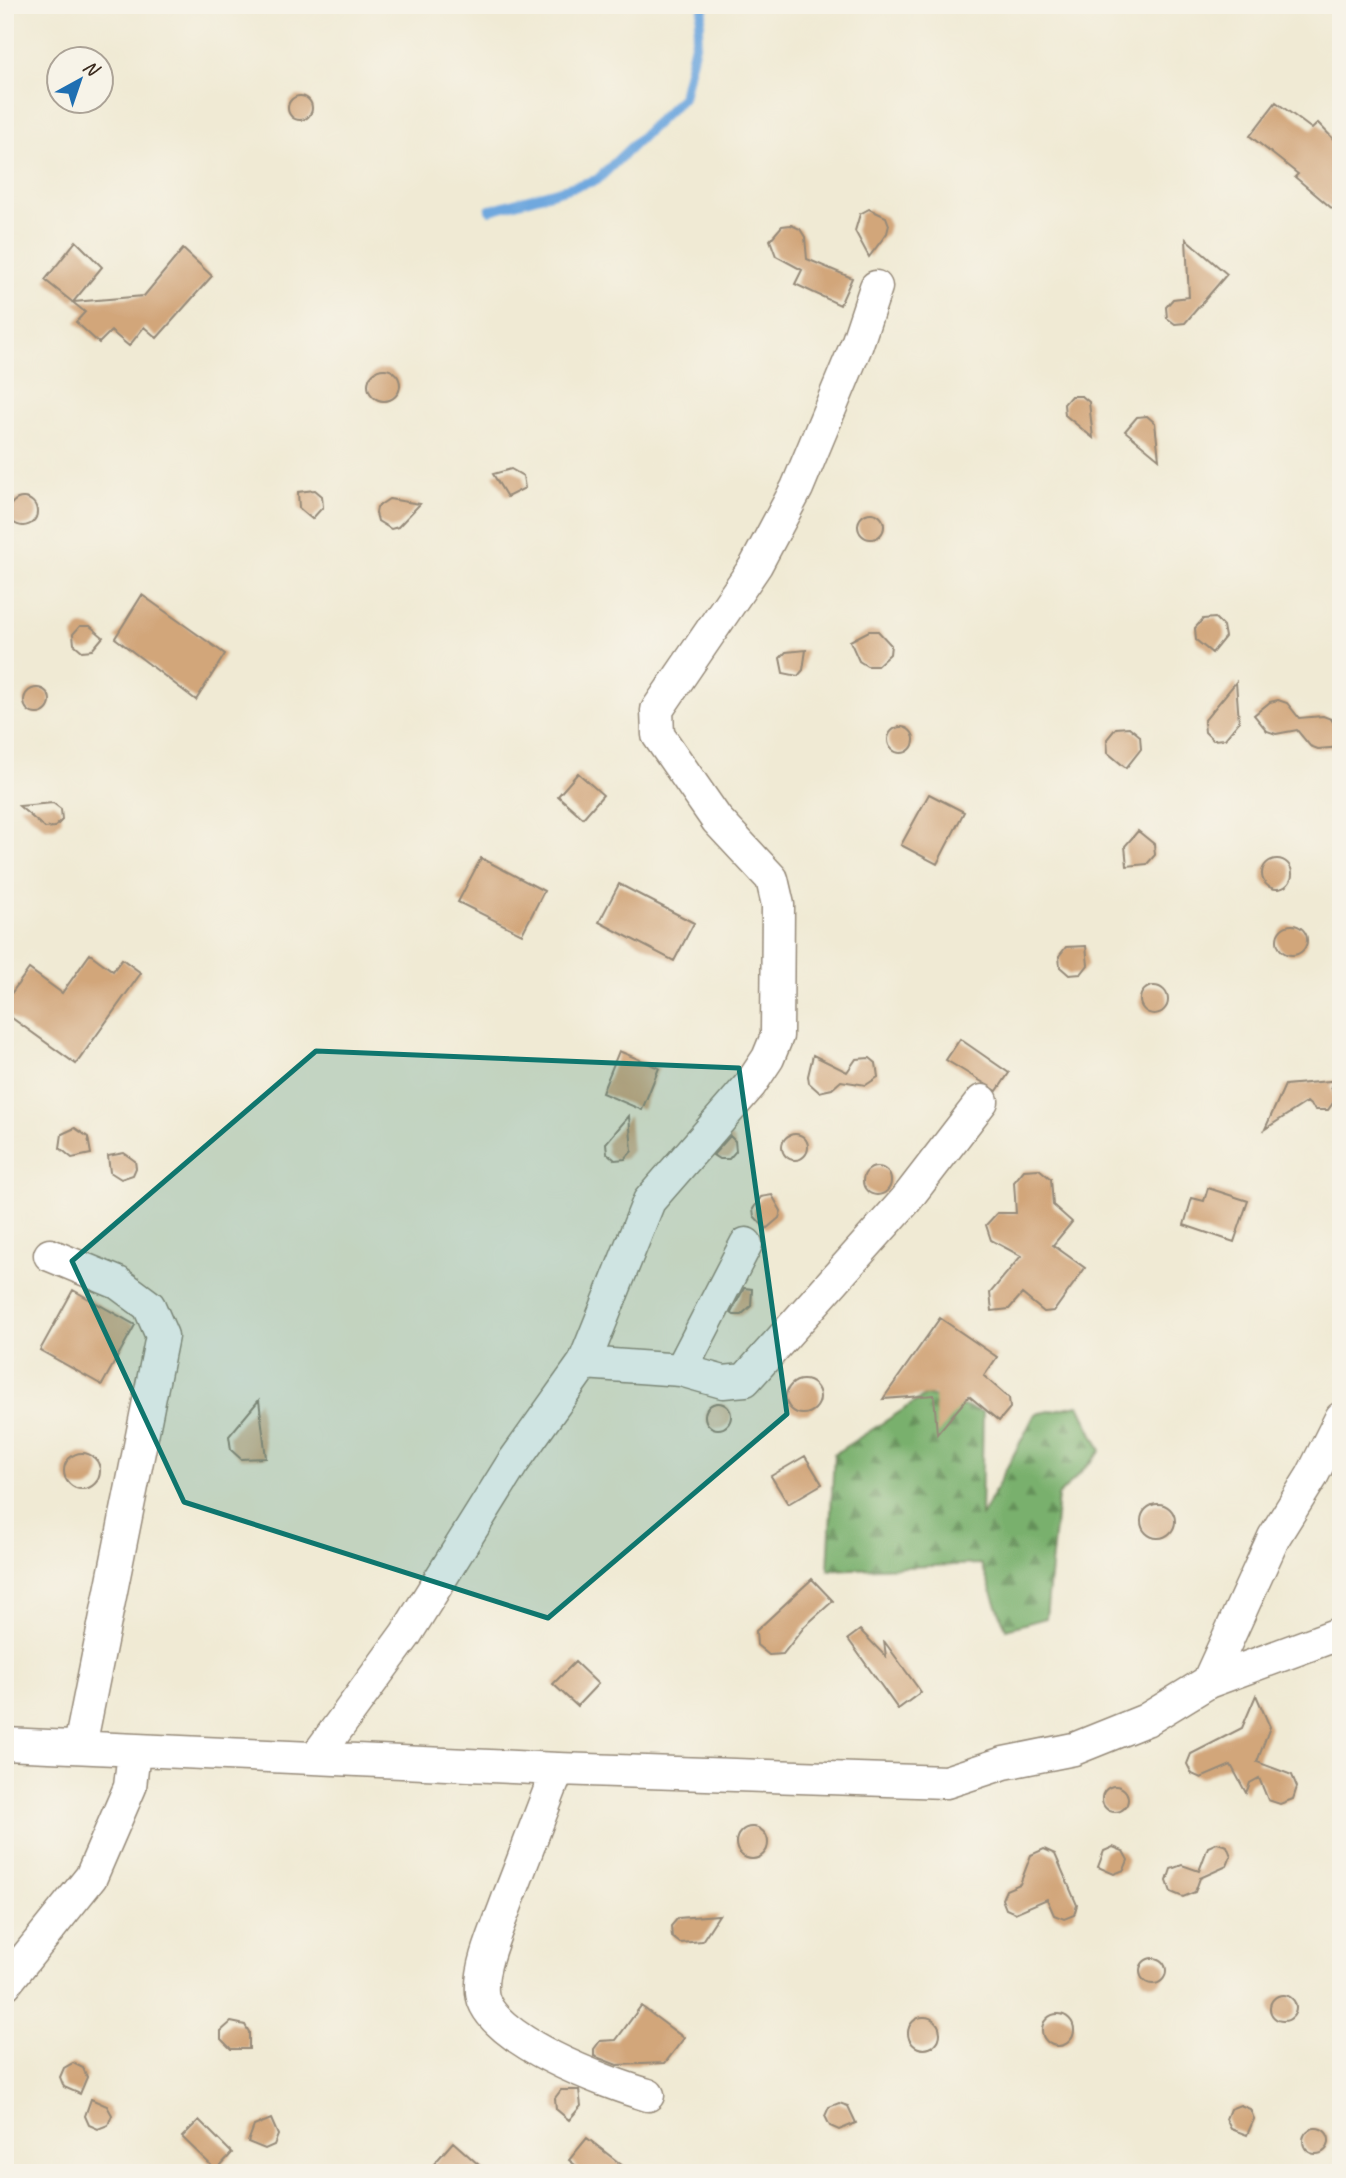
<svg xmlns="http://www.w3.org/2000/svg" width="1346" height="2178" viewBox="0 0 1346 2178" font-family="Caveat,sans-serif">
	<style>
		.forest { fill: url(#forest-firs); stroke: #5a6d46; stroke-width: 2 }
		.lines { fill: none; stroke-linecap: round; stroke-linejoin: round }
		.stream { stroke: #6fa8de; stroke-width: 10 }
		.building { fill: #d2a67a }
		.minor-casing { stroke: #968a79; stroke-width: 35 }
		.minor { stroke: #fff; stroke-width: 32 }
		.marked { fill: #0f766e; fill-opacity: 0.2; stroke: #0f766e; stroke-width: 5; stroke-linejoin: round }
	</style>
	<defs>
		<pattern id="forest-firs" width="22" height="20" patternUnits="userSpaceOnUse" patternTransform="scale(1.75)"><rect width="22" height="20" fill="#79b06d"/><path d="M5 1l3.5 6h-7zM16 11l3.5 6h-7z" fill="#648f59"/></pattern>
	</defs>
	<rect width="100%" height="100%" fill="#f7f3e8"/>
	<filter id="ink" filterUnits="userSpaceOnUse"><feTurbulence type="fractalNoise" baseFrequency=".0143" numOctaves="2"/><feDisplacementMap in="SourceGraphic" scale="14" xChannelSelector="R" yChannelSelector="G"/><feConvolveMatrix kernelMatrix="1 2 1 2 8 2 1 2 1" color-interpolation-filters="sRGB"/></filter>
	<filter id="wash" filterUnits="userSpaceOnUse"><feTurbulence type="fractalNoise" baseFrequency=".00686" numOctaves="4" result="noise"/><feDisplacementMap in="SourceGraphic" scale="28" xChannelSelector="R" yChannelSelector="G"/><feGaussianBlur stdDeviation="1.57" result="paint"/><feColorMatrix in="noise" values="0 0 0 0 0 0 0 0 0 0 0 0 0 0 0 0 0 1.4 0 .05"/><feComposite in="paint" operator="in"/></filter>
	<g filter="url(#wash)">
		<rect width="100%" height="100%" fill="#f0ead4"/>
		<path class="forest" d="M926,1395L983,1412L981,1517L1035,1414L1079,1405L1101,1451L1058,1496L1046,1618L1006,1629L981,1564L828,1570L834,1454Z"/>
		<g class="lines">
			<path class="stream" d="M490,210L597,180L683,97L704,5"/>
		</g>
		<g id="blocks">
			<path class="building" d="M288 108a12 12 0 1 1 24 0a12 12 0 1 1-24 0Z
				M1276,102L1312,129L1318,123L1341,147V216L1295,177L1298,174L1250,136Z
				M869,209L886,217L889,225L887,233L869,257L855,231L860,214Z
				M791,225L800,229L805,237L807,259L852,278L840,305L795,284L802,270L776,256L770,240L782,226Z
				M1186,239L1227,274L1185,323L1175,324L1167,318L1166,307L1173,299L1189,297Z
				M76,241L102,267L73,302L144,296L183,249L212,276L157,338L144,327L129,346L111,331L99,343L76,322L85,312L45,280Z
				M368 385a16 16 0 1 1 32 0a16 16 0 1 1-32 0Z
				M1071,396H1082L1089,402L1093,438L1065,415L1064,404Z
				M1147,416L1155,423L1159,459L1125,431L1137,417Z
				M511,469L523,476L525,488L507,497L493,474Z
				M315,490L322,496L323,507L312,519L299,508L298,492Z
				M9 512a14 14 0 1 1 28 0a14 14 0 1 1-28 0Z
				M389,499L420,504L398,527L391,529L378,521L376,513L377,507Z
				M858 526a13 13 0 1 1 26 0a13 13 0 1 1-26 0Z
				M142,595L225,654L196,700L115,638Z
				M1215,618L1223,626L1225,637L1212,653L1196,640L1195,628L1203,619Z
				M80,626H90L103,637L92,650L82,651L74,644L73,634Z
				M869,631H878L891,645L890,654L877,666H867L859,661L850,641Z
				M806,650L803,670L798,676L783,673L780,658L786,652Z
				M1236,682L1239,722L1225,739L1213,740L1205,732L1204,721Z
				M24 701a13 13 0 1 1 26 0a13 13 0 1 1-26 0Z
				M1278,700L1287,703L1299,718L1323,716L1331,719L1341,733V747L1318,749L1310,746L1297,730L1276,734L1267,731L1254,715L1270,702Z
				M888 740a13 13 0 1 1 26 0a13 13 0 1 1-26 0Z
				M1129,727L1140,736L1141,749L1126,768L1108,753L1107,739L1116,728Z
				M578,773L603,795L583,818L558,796Z
				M929,794L964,812L937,864L901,845Z
				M53,803L61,809L62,820L55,827L45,828L19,806Z
				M1138,831L1154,844L1155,855L1147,864L1127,866L1125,846Z
				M481,858L544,891L522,934L458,902Z
				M1262 874a15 15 0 1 1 30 0a15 15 0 1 1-30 0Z
				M619,884L694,923L674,961L599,922Z
				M1277 940a15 15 0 1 1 30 0a15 15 0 1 1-30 0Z
				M1086,946L1088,965L1081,974L1069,975L1060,967L1059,956L1066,947Z
				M90,954L113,971L122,959L141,973L76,1064L5,1013V1002L29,969L62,993Z
				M1140 1000a14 14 0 1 1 28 0a14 14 0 1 1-28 0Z
				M960,1039L1009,1073L997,1091L946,1060Z
				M619,1051L659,1068L642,1110L602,1093Z
				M813,1055L847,1072L856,1059L870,1058L876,1063L878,1077L866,1085L841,1081L832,1089L819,1092L809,1083L808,1076Z
				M1341,1080L1331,1086L1335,1100L1328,1110H1316L1307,1102L1265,1129L1285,1085Z
				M629,1116L632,1151L625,1159L615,1160L607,1153L606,1143Z
				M75,1128L88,1137L91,1154L72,1158L60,1148L62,1134Z
				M782 1147a13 13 0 1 1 26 0a13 13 0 1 1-26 0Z
				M730,1136L735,1141L736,1151L729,1159H719L713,1155Z
				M124,1153L135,1161L136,1168L133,1175L121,1179L110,1172L108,1156Z
				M863 1181a14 14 0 1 1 28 0a14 14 0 1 1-28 0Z
				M1039,1169L1051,1179L1053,1205L1072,1222L1053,1245L1085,1268L1054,1311L1044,1312L1022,1294L1009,1309L992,1311L990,1293L1021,1256L991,1240L986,1225L997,1213H1016L1014,1182L1024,1170Z
				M1208,1188L1248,1201L1234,1242L1184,1225L1192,1198L1204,1201Z
				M772,1195L781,1211L779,1218L766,1229L754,1216L753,1209L761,1197Z
				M744,1288L752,1289L751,1306L741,1315H734L731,1313Z
				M73,1290L135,1325L102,1385L40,1350Z
				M940,1318L997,1357L984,1376L1009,1398L1010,1408L999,1421L969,1396L937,1434L934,1395L883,1399Z
				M786 1397a17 17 0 1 1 34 0a17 17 0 1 1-34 0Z
				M259,1400L266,1458L241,1459L231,1450L229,1436Z
				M705 1416a13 13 0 1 1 26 0a13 13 0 1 1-26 0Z
				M64 1471a18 18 0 1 1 36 0a18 18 0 1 1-36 0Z
				M805,1456L822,1484L788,1504L771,1476Z
				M1141 1521a17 17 0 1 1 34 0a17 17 0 1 1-34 0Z
				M812,1579L833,1601L805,1626L783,1654L769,1655L757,1645L756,1631Z
				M860,1630L886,1657L884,1641L921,1692L898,1709L848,1639Z
				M575,1662L598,1684L577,1706L553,1684Z
				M1256,1695L1270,1727L1257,1762L1292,1775L1297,1787L1293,1799L1280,1804L1268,1800L1259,1778L1250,1783L1246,1793L1231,1765L1201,1778L1192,1774L1187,1764L1191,1754L1242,1728Z
				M1102 1799a13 13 0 1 1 26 0a13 13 0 1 1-26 0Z
				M736 1843a16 16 0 1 1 32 0a16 16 0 1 1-32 0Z
				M1217,1843L1227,1846L1231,1856L1227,1866L1200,1878L1195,1892L1183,1897L1171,1892L1167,1881L1171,1869L1182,1865L1199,1871L1208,1847Z
				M1113,1847L1123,1851L1128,1860L1124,1870L1114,1874L1098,1867L1104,1851Z
				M1044,1849L1055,1854L1077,1905L1074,1915L1064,1919L1054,1915L1047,1899L1015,1913L1006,1909L1002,1899L1006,1890L1020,1884L1031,1855Z
				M719,1915L702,1941L680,1943L672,1937L671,1926L678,1918Z
				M1140 1971a13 13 0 1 1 26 0a13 13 0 1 1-26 0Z
				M1270 2008a13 13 0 1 1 26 0a13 13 0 1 1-26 0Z
				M641,2006L684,2038L665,2063L617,2065L594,2056V2049L600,2041L616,2040Z
				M1042 2030a16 16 0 1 1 32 0a16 16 0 1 1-32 0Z
				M908 2033a16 16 0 1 1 32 0a16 16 0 1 1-32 0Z
				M231,2022L245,2025L249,2032V2049H231L221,2039V2031Z
				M73,2063L83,2068L87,2077L80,2094L64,2087L60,2077L64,2068Z
				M561,2090H579L581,2106L569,2120L556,2109L555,2098Z
				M91,2099L107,2106L112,2115L108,2125L98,2129L89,2125L85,2116Z
				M839,2103L848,2106L856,2123L839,2130L830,2126L825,2116L829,2107Z
				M1240,2105L1250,2109L1254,2119L1247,2135L1231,2129L1226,2119L1230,2109Z
				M271,2119L278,2135L274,2145L265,2149L248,2142L254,2126Z
				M199,2120L232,2153L216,2170L182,2137Z
				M1303 2141a13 13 0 1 1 26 0a13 13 0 1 1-26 0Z
				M587,2138L632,2173H585L569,2160Z
				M453,2142L488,2173H426Z"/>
		</g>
	</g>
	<g filter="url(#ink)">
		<use href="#blocks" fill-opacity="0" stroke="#968a79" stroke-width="2"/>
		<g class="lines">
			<defs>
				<path id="minor" d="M50,1255L118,1283L149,1306L162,1336L80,1746
					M584,1363L681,1370L723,1382L745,1380L905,1201L982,1101
					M681,1370L746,1244
					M1208,1682L1274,1537L1312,1476L1341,1418
					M5,1744L558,1769L946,1782L1004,1763L1074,1749L1146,1720L1208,1682L1341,1633
					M317,1756L406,1634L512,1464L584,1363L649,1201L750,1085L768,1058L777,1036L778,905L772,879L717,820L658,735L657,710L756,565L797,488L857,344L876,287
					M558,1769C541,1812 525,1856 508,1899C499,1925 480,1964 482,1992C485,2039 609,2084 648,2095
					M5,1984L91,1877L130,1787L134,1751"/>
			</defs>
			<use href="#minor" class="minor-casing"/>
			<use href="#minor" class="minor"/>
		</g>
	</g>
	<path class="marked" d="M316,1051L739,1068L787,1414L548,1618L184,1502L72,1261Z"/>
	<rect width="1346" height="2178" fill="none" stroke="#f7f3e8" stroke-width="28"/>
	<g transform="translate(80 80) rotate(40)"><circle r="33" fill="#f7f3e8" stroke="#aca397" stroke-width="2"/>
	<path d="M0-5L12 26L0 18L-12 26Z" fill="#1f6fb2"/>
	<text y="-10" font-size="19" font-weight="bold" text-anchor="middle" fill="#3b2a1e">N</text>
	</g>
</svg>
